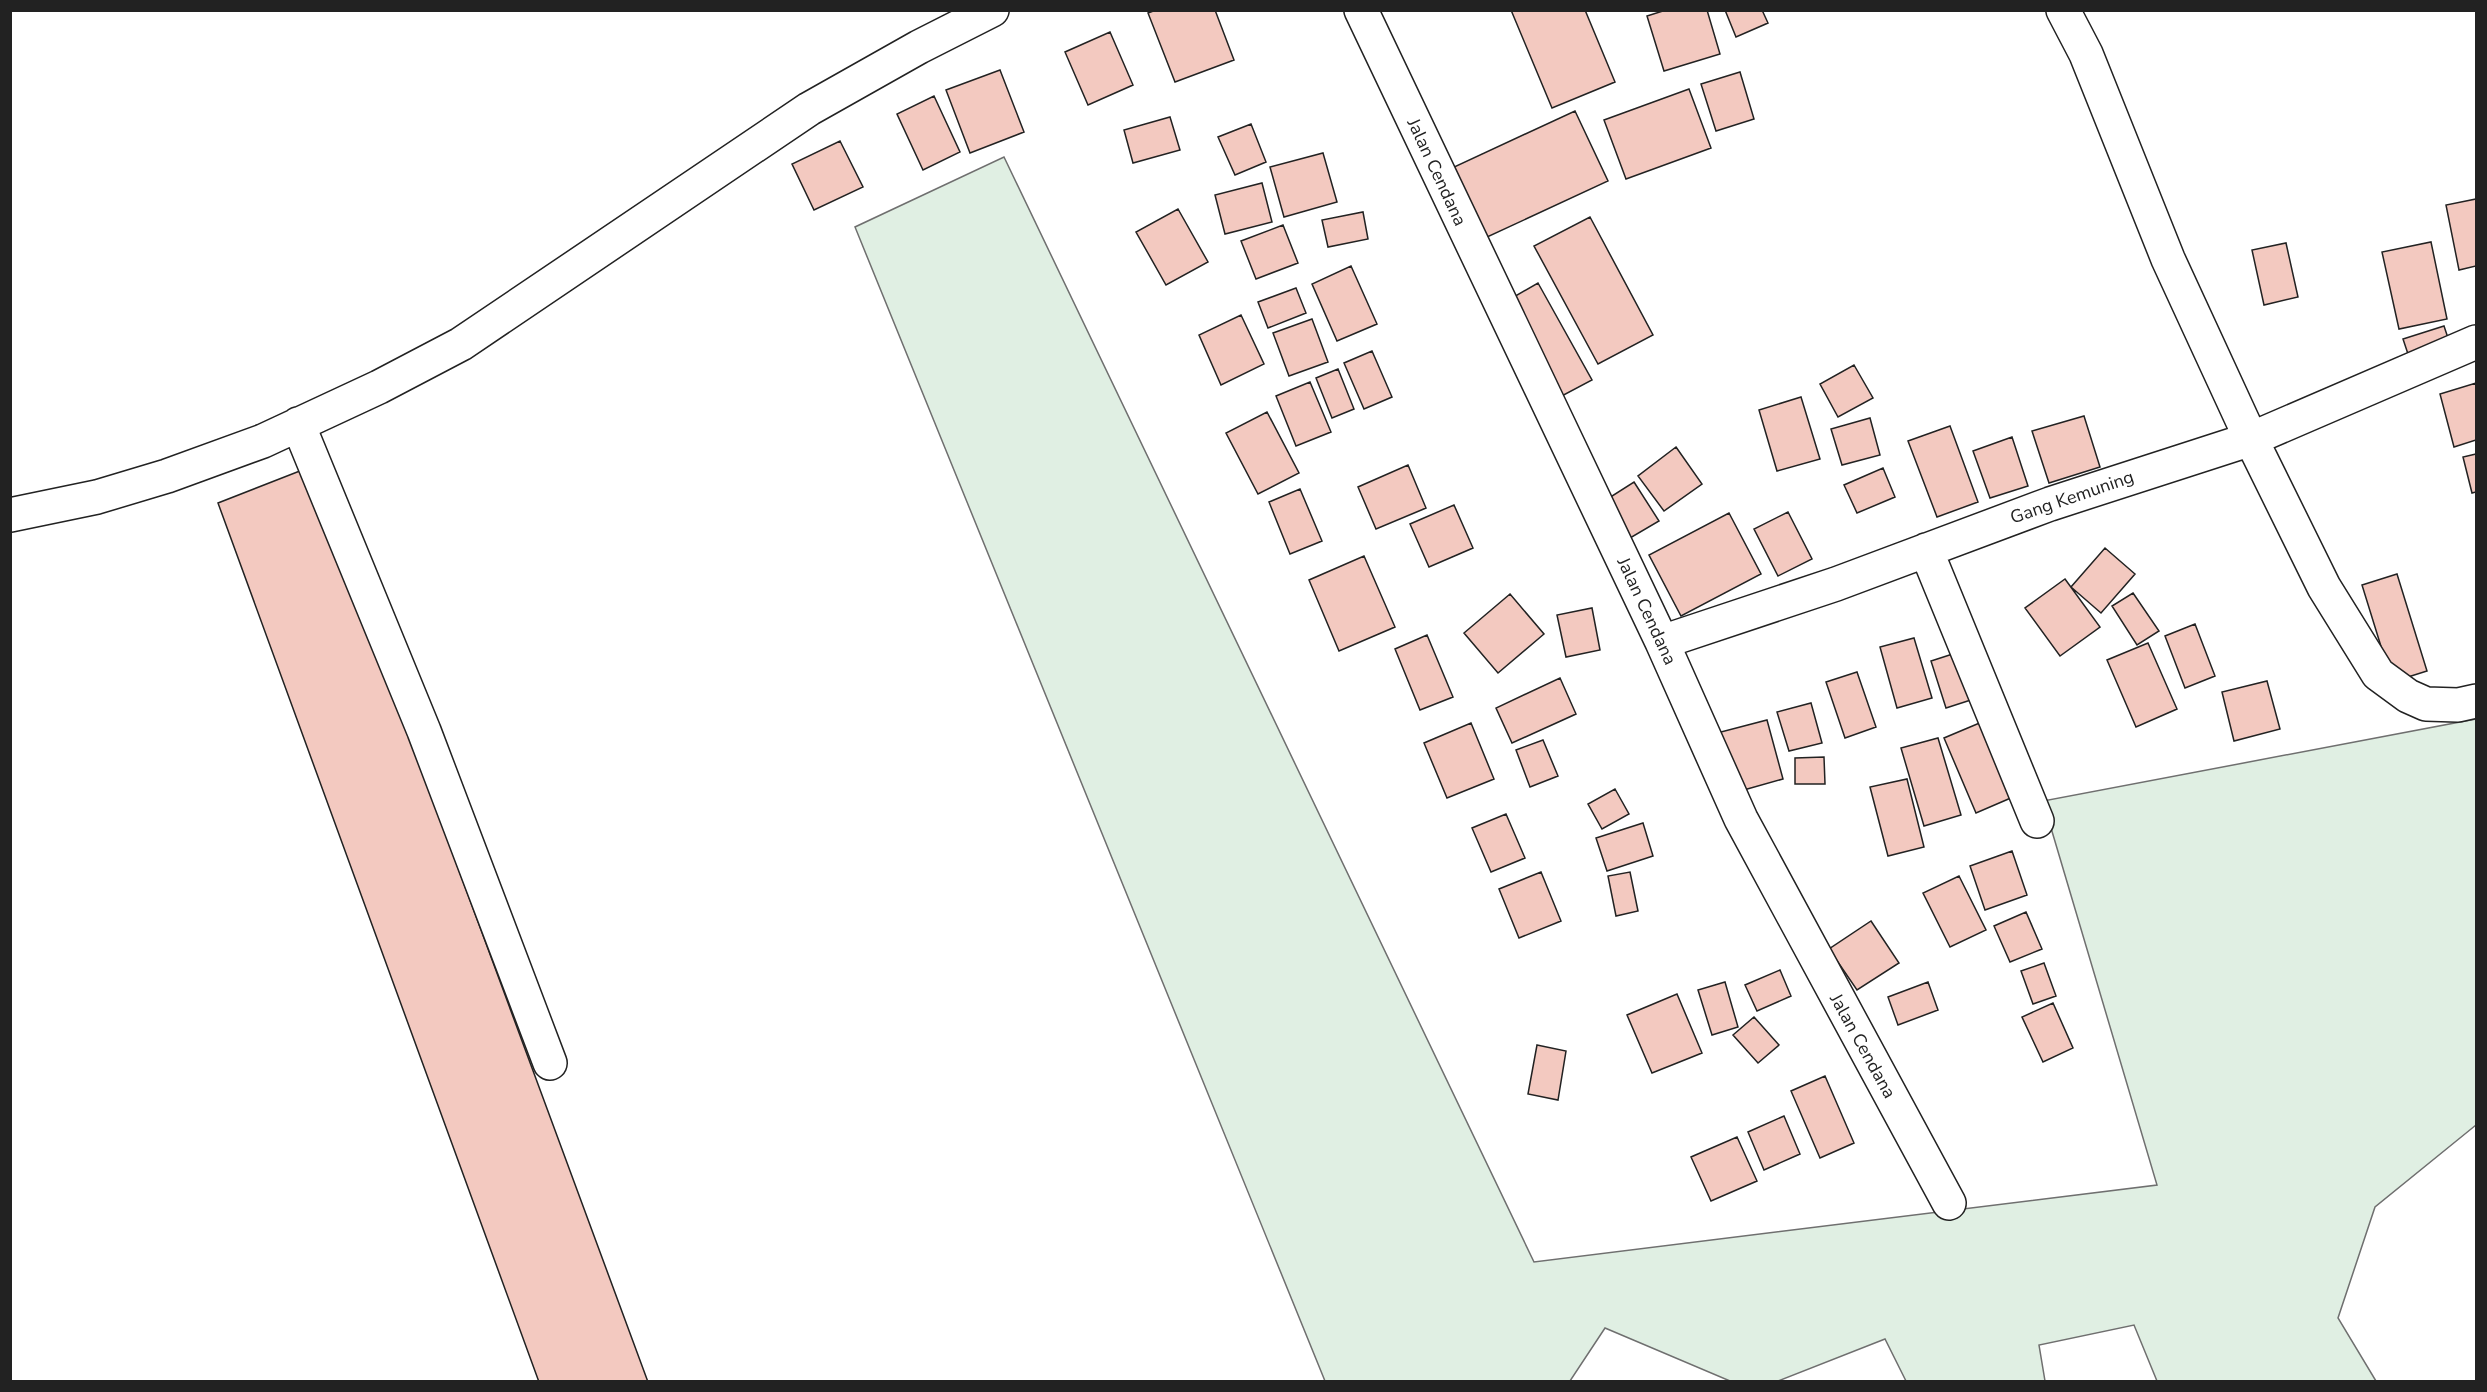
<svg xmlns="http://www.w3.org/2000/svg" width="2487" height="1392" viewBox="0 0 2487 1392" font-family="'Nunito Sans',sans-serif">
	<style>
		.green { fill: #e0efe3; stroke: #6f6f6f; stroke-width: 1.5 }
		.building { fill: #f3c9c0; stroke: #222; stroke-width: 1.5 }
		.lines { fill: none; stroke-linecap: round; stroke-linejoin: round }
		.minor-casing { stroke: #222; stroke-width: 36 }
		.minor { stroke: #fff; stroke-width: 33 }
		.labels { text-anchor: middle; stroke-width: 4.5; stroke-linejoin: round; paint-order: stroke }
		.street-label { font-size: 18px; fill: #222; stroke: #fff }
	</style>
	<rect width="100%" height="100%" fill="#fff"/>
	<path class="green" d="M1004,157L1534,1262L2157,1185L2043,801L2476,719V1125L2375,1207L2338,1318L2376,1381H2157L2134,1325L2039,1345L2045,1381H1906L1885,1339L1778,1381H1730L1605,1328L1570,1381H1325L855,227Z"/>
	<path class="building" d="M1156,10H1215L1234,60L1175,82L1148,13Z
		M1511,10H1585L1615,82L1552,108Z
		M1666,10H1707L1720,54L1664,71L1647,16Z
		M1725,10H1762L1768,23L1736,37Z
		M1110,32L1133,85L1088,105L1065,52Z
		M1000,70L1024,132L970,153L946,90Z
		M1740,72L1754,119L1716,131L1701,84Z
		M1689,89L1711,148L1626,179L1604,120Z
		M934,96L960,152L923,170L897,114Z
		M1575,111L1608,181L1472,244L1439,174Z
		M1170,117L1180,150L1133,163L1124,130Z
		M1251,124L1266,162L1235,175L1218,137Z
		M840,141L863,187L814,210L792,164Z
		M1323,153L1337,202L1284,217L1270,167Z
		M1262,183L1272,222L1225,234L1215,195Z
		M2476,199V266L2459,270L2446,205Z
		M1178,209L1208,262L1166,285L1136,232Z
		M1363,212L1368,239L1328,247L1322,220Z
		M1590,217L1653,335L1598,364L1534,246Z
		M1283,225L1298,263L1256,279L1241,241Z
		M2431,242L2447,319L2399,329L2382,252Z
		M2286,243L2298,297L2264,305L2252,250Z
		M1351,266L1377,324L1337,341L1312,284Z
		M1538,283L1592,380L1558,398L1505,302Z
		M1296,288L1306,313L1268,328L1258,302Z
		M1241,315L1264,364L1221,385L1199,335Z
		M1312,319L1328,362L1289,376L1273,333Z
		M2444,326L2452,350L2411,363L2403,339Z
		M1372,351L1392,397L1364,409L1344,363Z
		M1854,365L1873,398L1838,417L1820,384Z
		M1338,369L1354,409L1332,418L1316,378Z
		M1310,382L1331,432L1296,446L1276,396Z
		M2476,383V440L2454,447L2440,394Z
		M1801,397L1820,459L1777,471L1759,410Z
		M1267,412L1299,473L1258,494L1226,433Z
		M2084,416L2100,467L2049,483L2032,431Z
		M1870,418L1880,455L1842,465L1831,429Z
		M1950,426L1978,502L1937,517L1908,441Z
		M2012,437L2028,486L1990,498L1973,451Z
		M1676,447L1702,484L1664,511L1638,476Z
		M2476,454V492L2472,493L2463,457Z
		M1408,465L1426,508L1376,529L1358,487Z
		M310,467L648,1382H539L218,503Z
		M1883,468L1895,497L1857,513L1844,485Z
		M1634,482L1659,521L1625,541L1601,503Z
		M1300,489L1322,541L1290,554L1269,502Z
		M1454,505L1473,548L1429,567L1410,524Z
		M1788,512L1812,559L1778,576L1754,529Z
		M1729,513L1761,574L1681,616L1649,555Z
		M2105,548L2135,574L2101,613L2071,587Z
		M1364,556L1395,627L1339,651L1309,580Z
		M2397,574L2427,671L2392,682L2362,585Z
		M2065,579L2100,627L2060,656L2025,608Z
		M2133,593L2159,631L2137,645L2112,606Z
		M1510,594L1544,634L1498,673L1464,633Z
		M1592,608L1600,650L1566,657L1557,615Z
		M2195,624L2215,676L2185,688L2165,636Z
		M1427,635L1453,697L1420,710L1395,649Z
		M1914,638L1932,698L1897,708L1880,647Z
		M2148,643L2177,709L2136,727L2107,660Z
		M1962,651L1977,698L1946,708L1931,661Z
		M1857,672L1876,727L1845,738L1826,682Z
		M1560,678L1576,714L1512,743L1496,708Z
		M2267,681L2280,729L2234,741L2222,692Z
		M1811,703L1822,743L1789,751L1777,712Z
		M1989,719L2020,794L1976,813L1944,738Z
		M1767,720L1783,779L1733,793L1717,733Z
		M1471,723L1494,779L1447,798L1424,743Z
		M1938,738L1961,815L1924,826L1901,748Z
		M1543,740L1558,776L1530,787L1516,750Z
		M1824,757L1825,784H1795V758Z
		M1907,779L1924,847L1888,856L1870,787Z
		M1615,789L1629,814L1602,829L1588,804Z
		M1506,814L1525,858L1491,872L1472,828Z
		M1643,823L1653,856L1607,871L1596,838Z
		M2012,851L2027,895L1985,910L1970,866Z
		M1541,872L1561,921L1519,938L1499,889Z
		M1630,872L1638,911L1616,916L1608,876Z
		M1959,876L1986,930L1950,947L1923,893Z
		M2026,912L2042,949L2010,962L1994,926Z
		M1871,921L1899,963L1857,990L1829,949Z
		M2044,963L2056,996L2033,1004L2021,971Z
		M1780,970L1791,996L1757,1011L1745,985Z
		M1725,982L1738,1027L1712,1035L1698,990Z
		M1928,982L1938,1010L1898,1025L1888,997Z
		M1677,994L1702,1053L1652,1073L1627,1015Z
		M2053,1003L2073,1048L2043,1062L2022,1017Z
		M1754,1017L1779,1045L1758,1063L1733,1035Z
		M1537,1045L1566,1051L1558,1100L1528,1094Z
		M1825,1076L1854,1143L1820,1158L1791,1091Z
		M1784,1116L1800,1154L1764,1170L1748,1132Z
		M1737,1137L1757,1181L1711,1201L1691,1157Z"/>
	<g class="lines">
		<defs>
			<path id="minor" d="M1361,10L1662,642L1741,819L1949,1203
				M2063,10L2086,54L2168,259L2251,439L2324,587L2378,674L2408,696L2426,704L2458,705L2476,701
				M298,424L424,731L550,1063
				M10,515L97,497L167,476L263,441L379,387L461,344L809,109L919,47L992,10
				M1926,550L2037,821
				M1662,642L1836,584L2050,504L2251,439L2476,342"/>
		</defs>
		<use href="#minor" class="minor-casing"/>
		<use href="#minor" class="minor"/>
	</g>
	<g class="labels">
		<g class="street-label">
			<text transform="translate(1437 172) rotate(65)" y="6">Jalan Cendana</text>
			<text transform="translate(2072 497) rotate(-19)" y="6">Gang Kemuning</text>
			<text transform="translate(1647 611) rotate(65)" y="6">Jalan Cendana</text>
			<text transform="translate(1863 1046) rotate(61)" y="6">Jalan Cendana</text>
		</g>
	</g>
	<rect width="2487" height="1392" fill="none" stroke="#222222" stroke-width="24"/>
</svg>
